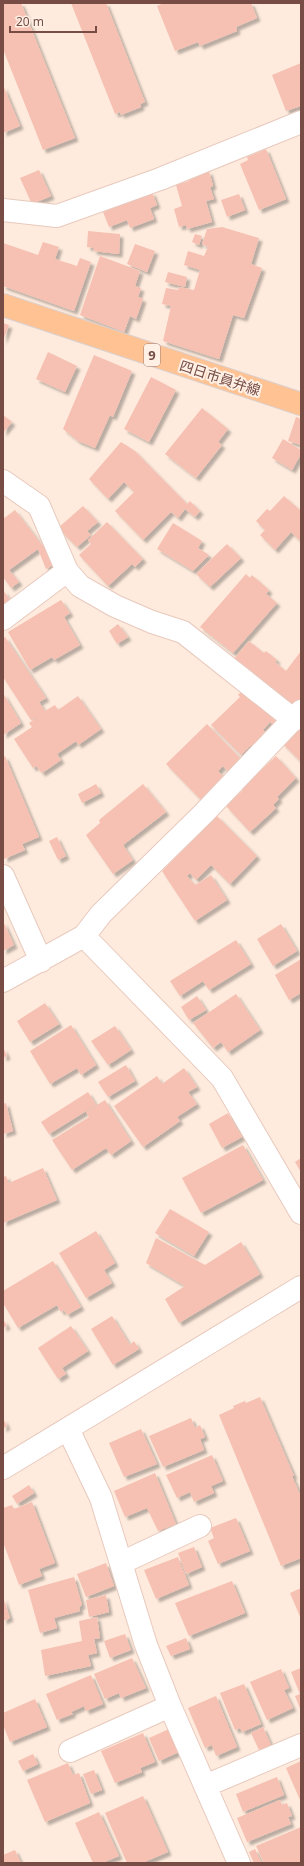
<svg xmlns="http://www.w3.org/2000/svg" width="304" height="1866" viewBox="0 0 304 1866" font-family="'Noto Sans','Noto Sans JP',sans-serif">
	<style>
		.building { fill: #f6c0b2; filter: url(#shadow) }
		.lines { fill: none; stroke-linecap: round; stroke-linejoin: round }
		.minor-casing { stroke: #e8c9bd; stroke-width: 24 }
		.tertiary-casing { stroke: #e8c9bd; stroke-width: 24 }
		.primary-casing { stroke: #dbd0ce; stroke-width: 24 }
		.minor { stroke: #fff; stroke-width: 22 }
		.tertiary { stroke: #fff; stroke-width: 22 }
		.primary { stroke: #ffc293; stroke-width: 22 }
		.labels { text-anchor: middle; stroke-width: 4; stroke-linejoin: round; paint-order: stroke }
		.shield { fill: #fff0e5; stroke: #9f7d74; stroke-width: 1 }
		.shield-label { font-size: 13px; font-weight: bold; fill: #764c44 }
		.street-label { font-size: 14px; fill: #764c44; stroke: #fff0e5 }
	</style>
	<defs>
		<filter id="shadow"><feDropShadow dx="3.5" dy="3.5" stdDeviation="1" flood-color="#0004"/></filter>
	</defs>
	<rect width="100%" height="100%" fill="#feebdd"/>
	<path class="building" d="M3,3H21L75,138L43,150L3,49Z
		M71,3H106L145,102L140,104L141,107L121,115L120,112L115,114Z
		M164,3H251L257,18L236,27L237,31L200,46L198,42L175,51L157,6Z
		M301,63V106L286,111L272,75Z
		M3,85L20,126L3,133Z
		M266,149L286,199L259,210L240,164L248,160L247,157Z
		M39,170L51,196L32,204L20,178Z
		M209,171L213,186L210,187L214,199L206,201L212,222L187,229L186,225L179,227L174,209L182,206L176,185L189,181L188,177Z
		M152,192L157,205L150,208L154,219L130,228L127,220L109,227L103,212Z
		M239,194L245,210L227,217L221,200Z
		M222,227L259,238L251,264L262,268L244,318L233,315L219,359L163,341L171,306L162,304L166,288L178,290L179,287L194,290L200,270L184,265L188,251L204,256L208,247L202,244L207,229Z
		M88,231L120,234L119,254L93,251L94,248L87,247Z
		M195,234L202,236L199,245L192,242Z
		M43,242L59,247L55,259L77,266L80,258L91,262L74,311L3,286V243L38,255Z
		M135,244L155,251L147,272L127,264Z
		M100,256L140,271L135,286L141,288L138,297L143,299L136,319L130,316L124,332L80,315Z
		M168,272L187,277L185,287L165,282Z
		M3,323L9,325L3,341Z
		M48,352L77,366L65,392L36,379Z
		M94,355L132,371L113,417L110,415L95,448L78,441L63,429Z
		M151,377L176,390L149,442L124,429Z
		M202,408L228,429L218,442L222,445L196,478L165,454Z
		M3,415L12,422L3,433Z
		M296,417L301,419V445L288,441Z
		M283,439L301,450V454L292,470L272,458Z
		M121,442L135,451L187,504L190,501L200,511L195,517L185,509L178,518L171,512L143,540L115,511L134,492L124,482L108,499L89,479Z
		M284,496L301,511V542L291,532L275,550L260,535L265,530L256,521L267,509L270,511Z
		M83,506L98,522L87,531L91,535L77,547L58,528Z
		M15,510L42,545L48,543L55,564L46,569L38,549L9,570L19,582L11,588L3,577V519Z
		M107,522L143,559L135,567L132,564L108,586L79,555L91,544L88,540Z
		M173,523L202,541L198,548L209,555L193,571L157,549Z
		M227,544L241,558L210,587L196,574Z
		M246,574L250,578L252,575L269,590L266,594L277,603L233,653L200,627Z
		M3,590L11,601L3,607Z
		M61,600L70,613L64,617L80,645L54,660L52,657L30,670L8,632Z
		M118,624L128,637L117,644L109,631Z
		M5,637L46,698L39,702L45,711L55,705L58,710L78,696L101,729L78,745L76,741L57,754L61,760L42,773L36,766L33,768L14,739L32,727L29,723L39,716L31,720L3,677V638Z
		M249,641L264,653L266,651L277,660L275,662L286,671L301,651V697L293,707L233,660Z
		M242,691L279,724L275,727L270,722L263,730L267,734L253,747L251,745L241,755L211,725L240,697L238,695Z
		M3,693L21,723L3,735Z
		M207,724L241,759L228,772L223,766L218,771L225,778L202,801L166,764Z
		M301,725V762L282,743Z
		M5,756L39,837L22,844L25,850L4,859L3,757Z
		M276,756L296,778L277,797L279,799L273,805L276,808L250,832L226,806L243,790L240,787L257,771L258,773Z
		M96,784L101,793L82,803L78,794Z
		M143,784L166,812L123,845L133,860L113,874L86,835L100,823L99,820Z
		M217,816L257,856L230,884L211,865L196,880L190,873L187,876L195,885L211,875L227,900L195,921L162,871Z
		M57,837L66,856L58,860L49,841Z
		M3,921L14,945L3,951Z
		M281,924L297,951L273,966L257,939Z
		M236,940L251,964L209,990L203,981L180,996L170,981Z
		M301,959V993L289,1000L275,975Z
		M236,994L260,1030L228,1052L221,1042L213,1048L193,1023Z
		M197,996L206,1010L189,1020L181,1007Z
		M45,1003L59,1024L30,1042L17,1021Z
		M71,1025L96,1065L81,1075L77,1068L50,1084L30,1051Z
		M115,1026L131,1050L108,1065L91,1041Z
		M3,1047L7,1056L3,1058Z
		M126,1065L135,1081L108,1097L98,1082Z
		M184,1068L197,1087L188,1092L197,1104L177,1117L180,1121L143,1147L114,1106L157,1076L162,1084Z
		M88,1092L96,1105L49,1134L41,1122Z
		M105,1100L131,1141L111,1155L106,1148L72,1170L52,1140L89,1117L86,1112Z
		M6,1103L13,1131L3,1134V1104Z
		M228,1113L242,1137L222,1148L209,1124Z
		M243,1145L263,1180L201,1213L182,1178Z
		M301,1158V1172L295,1162Z
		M43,1168L57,1200L3,1223V1177L6,1176L9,1183Z
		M170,1209L209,1232L194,1256L155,1233Z
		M96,1231L115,1263L104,1270L112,1283L86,1298L59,1253Z
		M156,1238L205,1265L241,1242L260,1274L179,1323L165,1299L185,1286L146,1263Z
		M53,1261L81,1307L67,1315L64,1310L61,1312L57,1305L18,1328L3,1303V1291Z
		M112,1316L130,1345L134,1341L139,1349L113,1365L91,1329Z
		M3,1319L7,1326L3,1328Z
		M71,1326L88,1351L62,1368L66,1374L58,1379L38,1348Z
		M260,1397L294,1476H292L301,1497V1558L281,1566L219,1415L234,1408L233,1406L245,1401L246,1403Z
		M3,1418L7,1426L3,1429Z
		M191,1418L195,1428L200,1425L205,1437L200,1439L204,1450L163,1467L149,1436Z
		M141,1429L157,1464L124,1477L109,1443Z
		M212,1455L223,1481L211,1486L214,1493L194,1502L190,1492L177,1498L166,1475Z
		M155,1473L176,1524L158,1531L147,1508L125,1517L114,1491Z
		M29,1485L34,1493L17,1504L12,1496Z
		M32,1502L55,1563L39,1569L42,1576L19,1585L3,1542V1508L12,1505L14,1509Z
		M236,1518L250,1551L218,1564L208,1541L214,1538L210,1528Z
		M194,1547L202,1567L186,1574L178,1553Z
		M178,1557L189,1585L156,1599L144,1570Z
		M106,1563L114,1586L86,1597L77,1574Z
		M74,1577L82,1605L79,1607L80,1611L54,1618L57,1628L40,1633L28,1590Z
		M232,1581L245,1613L189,1636L175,1603Z
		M301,1588V1619L290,1593Z
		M106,1595L109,1612L89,1617L86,1600Z
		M3,1597L10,1618L3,1621Z
		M97,1617L100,1638L94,1639L97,1653L88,1655L91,1666L45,1676L41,1650L82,1641L79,1621Z
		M125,1634L131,1650L110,1658L104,1641Z
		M186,1638L190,1649L171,1656L166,1646Z
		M132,1658L146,1688L121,1698L119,1693L105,1699L94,1674Z
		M301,1668V1711L295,1696L300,1694L291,1672Z
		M281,1669L289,1688L284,1690L293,1708L267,1720L250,1682Z
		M91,1675L103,1704L86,1711L84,1706L71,1712L73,1714L57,1720L46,1694Z
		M244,1684L261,1724L242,1732L240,1728L235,1730L220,1693Z
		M216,1696L237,1747L216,1756L212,1745L205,1748L188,1708Z
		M35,1699L47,1727L10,1742L3,1725V1713Z
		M263,1727L271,1745L259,1750L251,1733Z
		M169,1729L179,1752L159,1761L149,1738Z
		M143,1733L155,1762L140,1768L142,1772L115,1783L101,1751Z
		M33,1754L38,1764L23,1771L18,1761Z
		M301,1761V1802L286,1768Z
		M68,1763L73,1775L79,1773L90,1803L45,1822L27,1780Z
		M94,1770L102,1790L91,1794L83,1774Z
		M277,1777L284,1795L243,1812L236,1794Z
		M143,1796L168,1852L142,1863H127L105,1813Z
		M280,1800L282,1805L287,1803L292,1816L288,1817L291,1824L247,1842L237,1818Z
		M99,1812L119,1856L102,1863H93L75,1823Z
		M301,1827V1863H264L256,1846Z
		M255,1849L262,1863H254L249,1852Z
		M15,1850L21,1863H3V1855Z"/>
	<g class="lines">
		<defs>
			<path id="minor" d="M3,210L57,216L160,179L301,122
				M3,481L39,506L67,571L80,586L115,606L152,622L183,632L294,720
				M3,619L67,571
				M3,876L41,961
				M84,936L222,1078L301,1213
				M3,981L84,936L101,914L204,813L301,711
				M68,1429L101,1498L146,1645L170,1706L239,1863
				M121,1563L200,1526
				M70,1751L170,1706
				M205,1786L301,1745"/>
			<path id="tertiary" d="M3,1468L301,1287"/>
			<path id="primary" d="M3,305L301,404"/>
		</defs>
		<use href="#minor" class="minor-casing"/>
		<use href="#tertiary" class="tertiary-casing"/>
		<use href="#primary" class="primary-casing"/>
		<use href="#minor" class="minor"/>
		<use href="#tertiary" class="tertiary"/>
		<use href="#primary" class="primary"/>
	</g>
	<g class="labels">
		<rect class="shield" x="144" y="344" width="16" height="22" rx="3"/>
		<g class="shield-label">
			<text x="152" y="360">9</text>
		</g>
		<g class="street-label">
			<text transform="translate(220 378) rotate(18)" y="5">四日市員弁線</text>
		</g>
	</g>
	<rect width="304" height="1866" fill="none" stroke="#764c44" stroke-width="8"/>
	<path d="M10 26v6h86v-6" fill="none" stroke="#764c44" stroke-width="2"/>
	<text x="16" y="26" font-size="12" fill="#764c44" stroke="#fff0e5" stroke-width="3" paint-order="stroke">20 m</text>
</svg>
